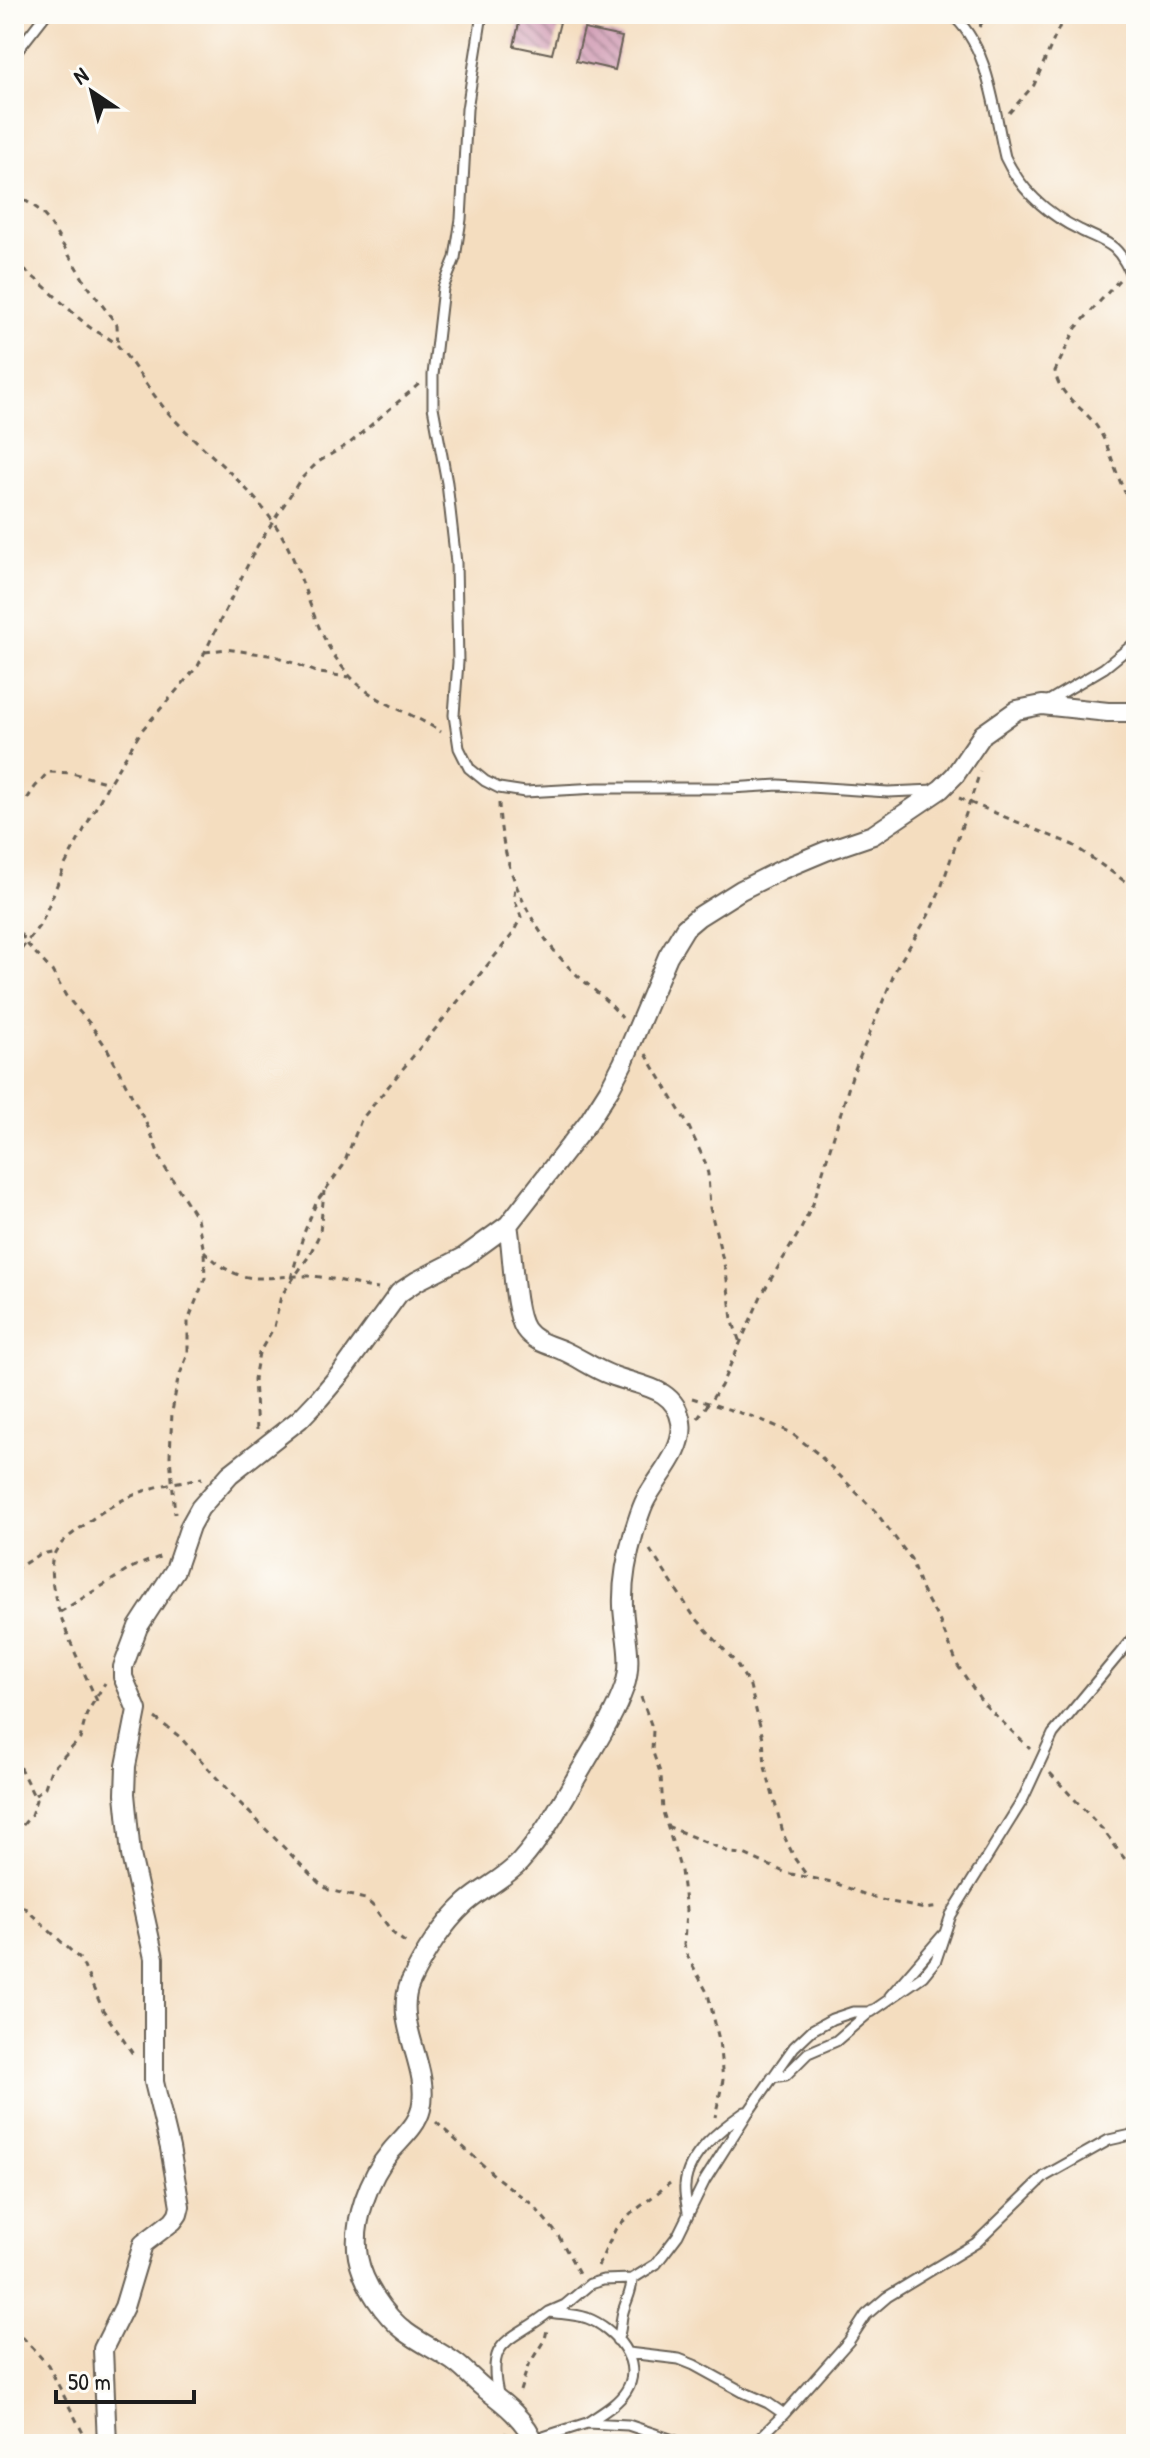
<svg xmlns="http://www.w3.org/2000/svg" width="1150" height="2458" viewBox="0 0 1150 2458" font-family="'Patrick Hand',sans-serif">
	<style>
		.building { fill: url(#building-back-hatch) }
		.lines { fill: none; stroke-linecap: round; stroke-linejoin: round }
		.lane-casing { stroke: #686055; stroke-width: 13 }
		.street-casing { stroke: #686055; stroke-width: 22 }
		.path { stroke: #686055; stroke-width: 3; stroke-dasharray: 6 6; stroke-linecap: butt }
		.lane { stroke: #fff; stroke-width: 9 }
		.street { stroke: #fff; stroke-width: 18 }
	</style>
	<defs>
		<pattern id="building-back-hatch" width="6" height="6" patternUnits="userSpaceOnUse" patternTransform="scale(2)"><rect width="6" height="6" fill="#d3a1b8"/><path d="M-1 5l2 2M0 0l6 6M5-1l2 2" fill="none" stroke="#aa8295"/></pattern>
	</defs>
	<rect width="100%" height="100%" fill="#fdfcf7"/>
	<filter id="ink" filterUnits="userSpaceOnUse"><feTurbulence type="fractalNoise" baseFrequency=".0125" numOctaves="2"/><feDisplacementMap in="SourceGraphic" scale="16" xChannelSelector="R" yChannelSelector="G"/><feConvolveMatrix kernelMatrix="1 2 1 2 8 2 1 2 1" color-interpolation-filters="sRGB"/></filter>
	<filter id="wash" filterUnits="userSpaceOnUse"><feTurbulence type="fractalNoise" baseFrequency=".006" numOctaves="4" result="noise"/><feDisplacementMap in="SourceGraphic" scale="32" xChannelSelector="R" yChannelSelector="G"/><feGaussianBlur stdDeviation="1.8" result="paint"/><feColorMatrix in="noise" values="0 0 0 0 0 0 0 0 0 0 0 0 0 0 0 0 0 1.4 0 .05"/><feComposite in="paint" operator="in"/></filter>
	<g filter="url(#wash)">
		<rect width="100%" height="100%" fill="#f4ddbf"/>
		<g id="blocks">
			<path class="building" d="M521,14L560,22L552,54L514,46Z
				M584,29L622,37L615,70L576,61Z"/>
		</g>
	</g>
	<g filter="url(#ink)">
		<use href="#blocks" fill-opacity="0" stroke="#686055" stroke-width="2"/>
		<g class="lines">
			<defs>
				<path id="lane" d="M482,14L467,109L461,219L455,258L443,288L433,375V407L447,483L456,563L458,662L454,715L459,748L469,768L485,781L499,788L525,792L598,788H731L779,785L888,792L935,790
					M951,14C989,45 994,111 1005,157C1021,191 1047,214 1080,230C1091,236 1105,240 1114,248C1125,258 1130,273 1136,286
					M14,55L46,14
					M1045,703L1104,668L1136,642
					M890,1996L943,1935
					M772,2077L786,2075L808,2053L836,2041L872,2010
					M688,2212C687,2204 684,2194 685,2186C687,2154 722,2128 745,2112
					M549,2312L565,2305L590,2284L603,2280L632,2279L656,2264L678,2235L705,2180L747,2114L794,2047L812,2030L832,2019L853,2012H871L923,1976L936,1960L951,1915L1022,1801L1053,1734L1136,1634
					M617,2340C622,2331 620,2322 623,2312C626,2300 632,2292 632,2279
					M628,2353L679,2359L694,2365L743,2392L768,2403L784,2414
					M499,2398C484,2337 511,2343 549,2312C562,2314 575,2314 587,2318C614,2328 645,2362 626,2391C617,2405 600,2414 587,2423
					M534,2440L587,2423L628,2425L685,2444
					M749,2444L761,2437L784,2414L849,2341L866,2315L887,2297L976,2243L1045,2176L1109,2140L1136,2134"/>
				<path id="street" d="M508,1225C513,1251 513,1311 525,1329C534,1342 550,1345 564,1351C580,1358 594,1369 611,1375C638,1386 675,1386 681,1422C686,1451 655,1479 644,1503C640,1512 637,1522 634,1532C627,1556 622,1580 623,1606C624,1633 634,1661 624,1688C614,1716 597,1742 582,1768C563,1800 545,1834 520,1862C504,1879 483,1888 466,1903C443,1924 423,1955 410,1983C393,2024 431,2066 421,2109C417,2126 402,2138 391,2151C369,2177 352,2223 358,2257C363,2284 384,2315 406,2332C422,2344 441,2352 457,2364C467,2372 475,2381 485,2389C504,2403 527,2421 535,2444
					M107,2444L103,2349L124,2307L143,2244L173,2221L178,2214L180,2206L170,2148L154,2082V1958L131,1855L125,1794L126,1766L137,1710L123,1677V1667L138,1627L175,1570L190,1526L200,1508L230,1474L300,1419L319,1399L342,1372L399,1293L417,1281L464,1257L508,1225L589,1121L610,1088L623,1063L668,956L685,928L698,917L741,890L783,869L826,851L873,835L941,789L955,775L983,734L1017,710L1042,705L1108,712H1136"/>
			</defs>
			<use href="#lane" class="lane-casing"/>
			<use href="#street" class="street-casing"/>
			<path class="path" d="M979,27L988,14
				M1009,113L1034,85L1065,14
				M14,193L38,209L48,220L85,282L117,325L118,346
				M14,263C42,281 63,305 88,326C97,333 110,337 118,346C138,369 152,396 173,418C210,457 253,487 281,534C308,581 310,631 349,675C373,703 412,712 441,732
				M1119,280L1076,328L1055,371C1059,398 1086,408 1099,430C1114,455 1117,487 1136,509
				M205,652L226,649L275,656L319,673L349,677
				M959,798L1073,845L1136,889
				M499,803C500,859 525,920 564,962C582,982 605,996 622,1018
				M14,819L35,787L48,772L72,773L109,783
				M14,924L28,945L52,971L66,996L91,1025L108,1050L150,1131L162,1163L197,1218L204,1251L205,1278L188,1321V1354L178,1379L172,1412L170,1456L175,1514
				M14,959L42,922L65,865L109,783L142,730L198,666L256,548L300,480L318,462L350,443L419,384
				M646,1054L688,1125L705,1162L708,1174L710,1208L726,1272L732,1319L740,1343
				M204,1251C244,1290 260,1275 309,1276C332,1277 355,1285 378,1289
				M291,1278L304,1233L317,1201L343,1166L361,1120L512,935L521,917L514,898L515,884
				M692,1398L757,1418L790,1432L817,1453L875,1511L911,1559L922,1591L940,1622L958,1666L983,1703L1030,1749
				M698,1418L721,1386L762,1294L801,1229L813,1204L852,1076L897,967L928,916L941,888L980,772
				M257,1430L254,1379L259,1353L274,1327L281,1296L309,1256L320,1233L324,1191
				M650,1550L693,1615L736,1663L750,1686L763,1738L765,1767L784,1836L795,1859L808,1877
				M14,1570L38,1555L56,1551
				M60,1612L133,1567L162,1556
				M641,1697L653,1730L652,1750L661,1775L663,1812L681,1871L686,1910L684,1945L687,1955L708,1994L719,2040L723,2080L715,2117
				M97,1701C82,1667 46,1598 52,1561C55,1546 68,1537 79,1529C122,1495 149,1486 202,1478
				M155,1718L180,1737L233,1796L319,1883L329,1890L365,1899L372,1905L394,1934L410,1946
				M14,1756L36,1800L31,1815L14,1836
				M1050,1773L1104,1831L1136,1874
				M35,1795L45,1787L51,1770L80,1739L87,1713L105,1683
				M667,1826L731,1853L744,1854L786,1873L832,1882L877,1899L925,1909L940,1907
				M14,1898L81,1960L103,2010L135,2057
				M436,2122L496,2177L533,2205L558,2235L580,2275
				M598,2266L616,2228L632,2213L670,2183
				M14,2328L48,2365L87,2441
				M520,2391L528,2366L545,2339L547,2330
				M504,2444L506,2432"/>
			<use href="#lane" class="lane"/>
			<use href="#street" class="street"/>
		</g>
	</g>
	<rect width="1150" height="2458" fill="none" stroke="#fdfcf7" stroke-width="48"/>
	<g transform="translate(92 92) rotate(325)" stroke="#fdfcf7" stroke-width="6" paint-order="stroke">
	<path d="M0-6L14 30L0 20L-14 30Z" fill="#1c1c1c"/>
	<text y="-12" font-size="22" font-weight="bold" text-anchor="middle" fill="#1c1c1c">N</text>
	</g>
	<path d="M56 2390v12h138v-12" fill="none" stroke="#1c1c1c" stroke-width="4"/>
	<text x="68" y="2390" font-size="24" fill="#1c1c1c" stroke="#fdfcf7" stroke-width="6" paint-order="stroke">50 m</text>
</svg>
